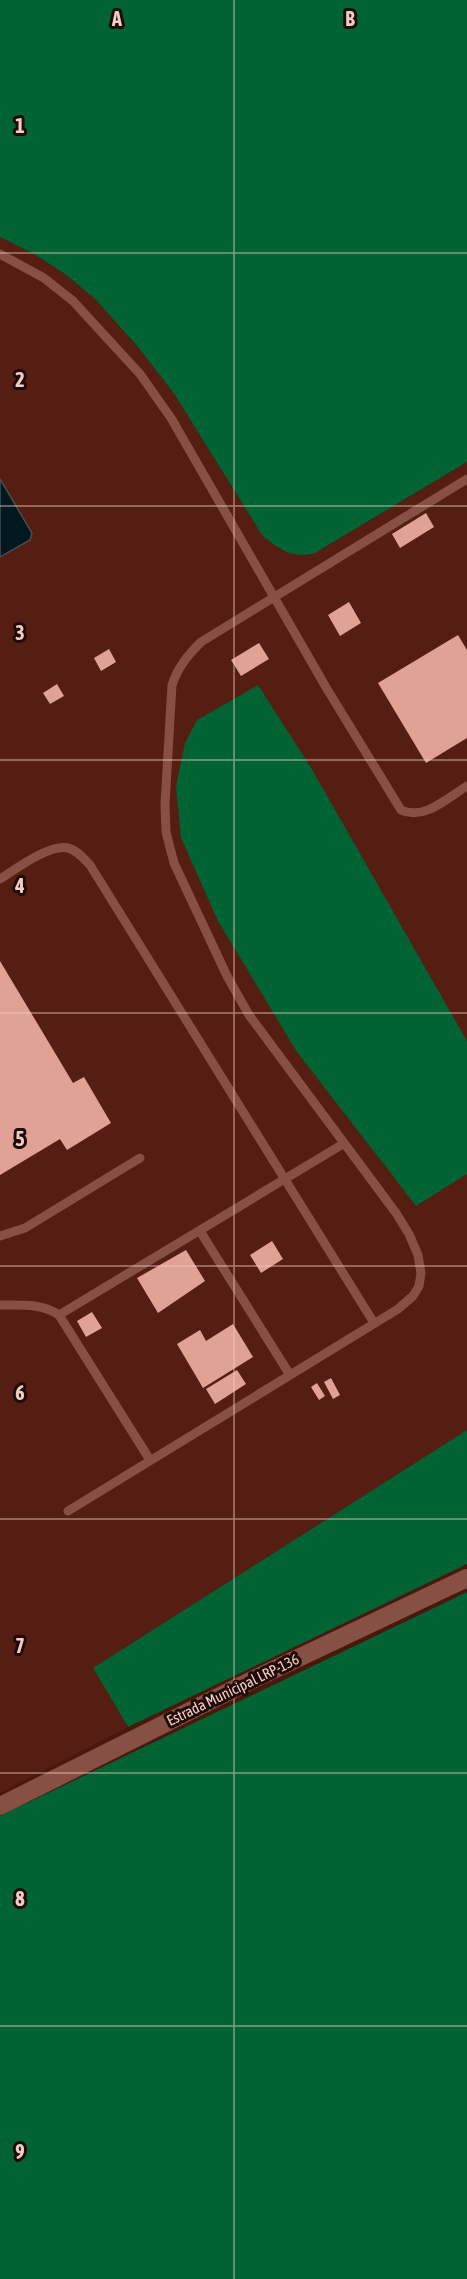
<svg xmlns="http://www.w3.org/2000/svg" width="467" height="2279" viewBox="0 0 467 2279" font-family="'Asap Condensed',sans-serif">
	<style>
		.built { fill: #561d12 }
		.green { fill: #006331 }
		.water { fill: #01191e; stroke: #484f51; stroke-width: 1.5 }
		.building { fill: #e0a294 }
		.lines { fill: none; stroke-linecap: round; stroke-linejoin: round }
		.lane { stroke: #875044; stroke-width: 9 }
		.street { stroke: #875044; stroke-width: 18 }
		.grid { fill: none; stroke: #efcec7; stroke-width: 1.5; stroke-opacity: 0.55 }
		.labels { text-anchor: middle; stroke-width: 6; stroke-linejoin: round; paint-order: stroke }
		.street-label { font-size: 15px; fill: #efcec7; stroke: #200b07 }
		.grid-label { font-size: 20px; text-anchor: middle; font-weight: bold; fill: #efcec7; stroke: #200b07; stroke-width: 6; stroke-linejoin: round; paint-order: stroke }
	</style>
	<rect width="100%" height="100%" fill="#48170e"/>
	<path class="built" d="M0,237L34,254L65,274L95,299L138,347L175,395L262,535L315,553L467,462V1430L94,1668L128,1727L0,1793Z"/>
	<path class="green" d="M0,0H467V462L315,553C293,559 279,550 262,535L175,395L138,347L95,299L65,274L34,254L0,237Z
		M258,685L310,766L467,1041V1174L416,1206L297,1052L218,921L181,838L176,786L185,743L197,720Z
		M467,1430V1564L128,1727L93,1668Z
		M467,1592V2279H0V1816Z"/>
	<path class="water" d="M0,479L32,533L30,540L0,557Z"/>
	<path class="building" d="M426,513L434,527L400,548L392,534Z
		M349,602L361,623L340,636L328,615Z
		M458,635L467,650V738L426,763L378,683Z
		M259,643L269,659L241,676L231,660Z
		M109,649L116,662L101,671L94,658Z
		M57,684L64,696L50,704L43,693Z
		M0,961L73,1083L84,1077L111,1123L67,1150L60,1139L0,1175Z
		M272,1241L283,1259L261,1273L250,1255Z
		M186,1250L205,1281L158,1313L137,1278Z
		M92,1312L102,1328L86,1337L77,1321Z
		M233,1324L253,1357L203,1388L177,1344L200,1330L206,1341Z
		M237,1370L246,1384L215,1404L206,1389Z
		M331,1378L340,1395L333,1399L324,1382Z
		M317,1383L325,1396L319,1400L311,1387Z"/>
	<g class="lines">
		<path class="lane" d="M0,254L44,278L73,301L140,374L171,418L327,689L401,810C424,821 447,798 467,786
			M0,879C16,869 49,844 68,848C77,850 84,859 90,865L374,1323
			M200,1231L290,1375
			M0,1236L25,1228L140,1158
			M0,1305C20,1305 42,1303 59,1315L150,1460
			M59,1315L343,1144
			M68,1511L398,1309L413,1296L419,1286L421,1273L418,1255L409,1234L396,1213L249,1015L227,976L174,863L166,832L165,804L172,685C178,667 188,655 201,642L467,479"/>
		<path class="street" d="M0,1806L252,1680L467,1578"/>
	</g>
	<path class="grid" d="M234,0V2279M0,253H467M0,506H467M0,760H467M0,1013H467M0,1266H467M0,1519H467M0,1773H467M0,2026H467"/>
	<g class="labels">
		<g class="street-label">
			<text transform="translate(233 1690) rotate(-26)" y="5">Estrada Municipal LRP-136</text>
		</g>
	</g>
	<g class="grid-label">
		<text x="117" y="26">A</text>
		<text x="350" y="26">B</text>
		<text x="20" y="133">1</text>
		<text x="20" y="387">2</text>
		<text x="20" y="640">3</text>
		<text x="20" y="893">4</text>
		<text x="20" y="1146">5</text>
		<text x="20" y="1400">6</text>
		<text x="20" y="1653">7</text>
		<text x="20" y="1906">8</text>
		<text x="20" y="2159">9</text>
	</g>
</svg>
